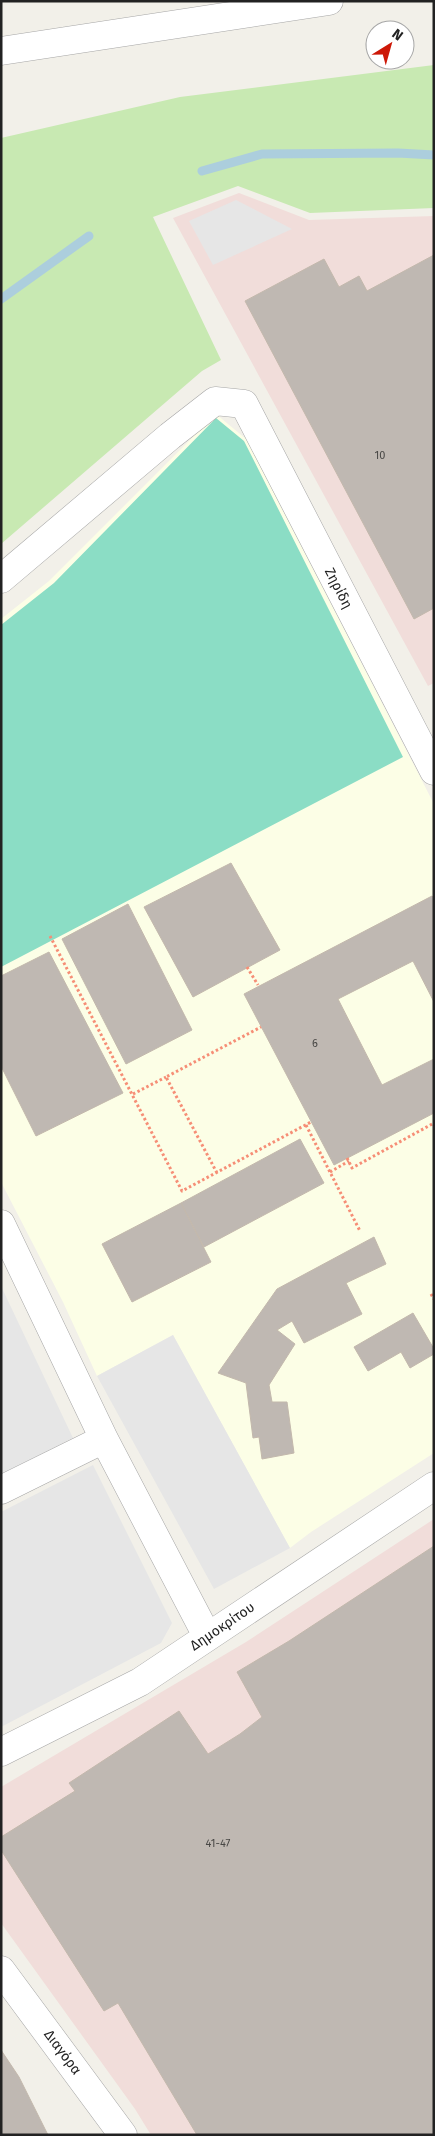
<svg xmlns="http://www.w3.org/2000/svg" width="435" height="2136" viewBox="0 0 435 2136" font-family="'Fira Sans',sans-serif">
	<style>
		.commercial { fill: #f1ddda }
		.education { fill: #fcfee6 }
		.grass { fill: #c8e9b2 }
		.pitch { fill: #8bddc5 }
		.parking { fill: #e6e6e6 }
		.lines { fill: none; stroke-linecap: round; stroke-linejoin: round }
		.stream { stroke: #accedd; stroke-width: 9 }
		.building { fill: #bfb8b2; stroke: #c3b8ac }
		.minor-casing { stroke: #a6a6a6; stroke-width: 29 }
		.path { stroke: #f68e76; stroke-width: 3; stroke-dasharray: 2.5 2.5; stroke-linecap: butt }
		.minor { stroke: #fff; stroke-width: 28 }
		.labels { text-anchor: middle; stroke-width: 4; stroke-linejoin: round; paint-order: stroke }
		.number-label { font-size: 11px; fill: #494846 }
		.street-label { font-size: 14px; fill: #222; stroke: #fff }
	</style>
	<rect width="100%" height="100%" fill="#f2f0e9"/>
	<path class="commercial" d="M239,193L309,220L434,216V683L428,686L173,218Z
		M434,1519V2135H151L135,2109L1,1923V1787L246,1642Z"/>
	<path class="education" d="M216,414L246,439L434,804V1453L311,1532L290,1548L173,1335L97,1376L63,1302L1,1182V619L49,581Z"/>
	<path class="grass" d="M434,65V208L310,213L238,186L153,217L221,360L202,371L1,544V138L180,97Z"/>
	<path class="pitch" d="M216,418L244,441L403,757L1,967V625L54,583Z"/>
	<path class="parking" d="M236,200L292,229L213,265L189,221Z
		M1,1286L73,1438L1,1475Z
		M173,1335L290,1548L214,1589L97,1376Z
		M93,1465L172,1623L161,1643L1,1727V1512Z"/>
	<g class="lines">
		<path class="stream" d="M202,171L262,154L398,153L434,155
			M1,299L89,236"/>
	</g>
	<path class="building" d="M434,255V608L414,619L245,301L324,259L339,287L359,276L367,291Z
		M231,863L280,950L193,997L144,907Z
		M432,896L434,899V1002L413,961L338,999L382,1085L434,1059V1113L334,1165L244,994Z
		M128,904L192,1030L126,1064L62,939Z
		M49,952L123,1093L36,1136L1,1066V976Z
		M300,1139L324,1183L204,1247L181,1203Z
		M181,1203L211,1262L132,1302L102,1244Z
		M374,1237L386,1264L346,1283L362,1314L304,1343L292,1321L277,1330L295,1344L269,1385L272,1402H287L294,1453L262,1459L259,1437L253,1438L246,1383L218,1373L277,1289Z
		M413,1313L434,1349V1354L410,1368L401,1352L368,1371L354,1347Z
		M434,1546V2135H197L118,2003L104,2011L1,1850V1837L75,1791L69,1783L179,1711L208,1754L240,1734L262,1717L237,1672L289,1641Z
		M1,2050L19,2077L48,2135H1Z"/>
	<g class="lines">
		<defs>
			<path id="minor" d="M1,51L329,1
				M1,579L170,436L215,401L244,404L434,771
				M1,1224L104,1439L207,1636
				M1,1490L104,1439
				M1,1752L140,1682L434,1486
				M1,1970L123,2135"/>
		</defs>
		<use href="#minor" class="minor-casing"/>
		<path class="path" d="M50,936L182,1191L311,1122
			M247,967L258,985
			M133,1094L166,1077
			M306,1125L360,1231
			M347,1158L352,1168L434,1123
			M330,1172L349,1161
			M217,1173L166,1077L261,1027
			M431,1294L434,1299"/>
		<use href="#minor" class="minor"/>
	</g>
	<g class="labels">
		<g class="number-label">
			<text x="380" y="459">10</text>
			<text x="315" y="1047">6</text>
			<text x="218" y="1847">41-47</text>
		</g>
		<g class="street-label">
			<text transform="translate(339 588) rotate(63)" y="5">Ζηρίδη</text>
			<text transform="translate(222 1626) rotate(-34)" y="5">Δημοκρίτου</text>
			<text transform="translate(63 2052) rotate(53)" y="5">Διαγόρα</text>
		</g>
	</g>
	<rect width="435" height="2136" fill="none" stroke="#222222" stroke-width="5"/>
	<g transform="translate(390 45) rotate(37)"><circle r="24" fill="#ffffff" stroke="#a7a7a7"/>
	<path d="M0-4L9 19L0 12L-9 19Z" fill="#cd1807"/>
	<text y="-8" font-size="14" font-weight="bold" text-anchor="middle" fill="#222222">N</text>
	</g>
</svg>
